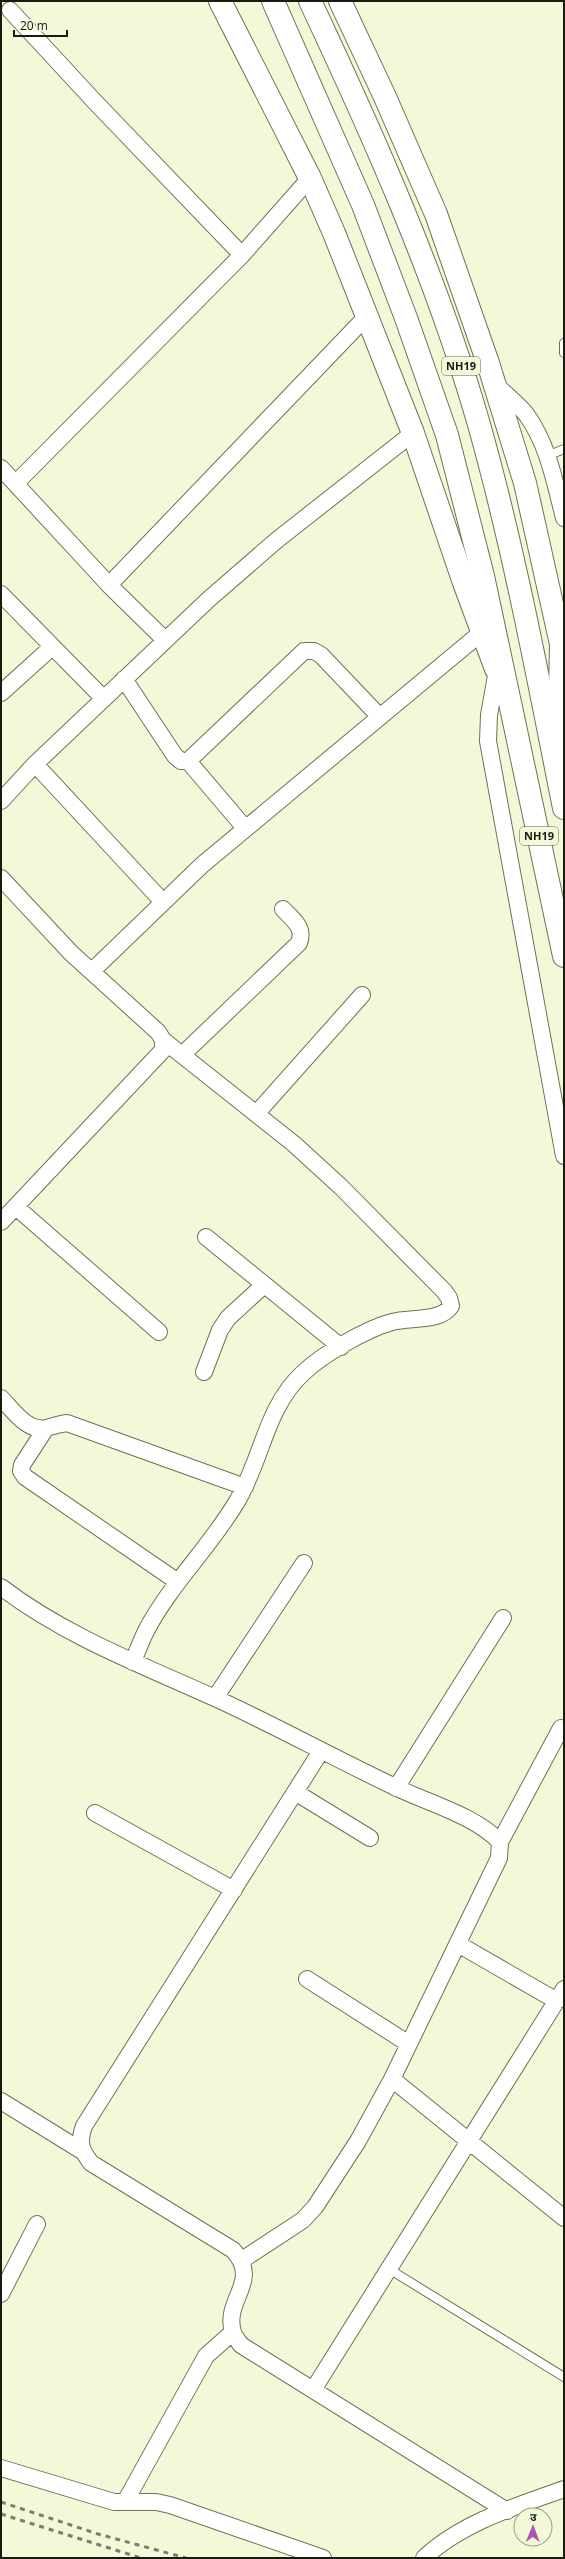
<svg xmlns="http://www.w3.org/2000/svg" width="565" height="2559" viewBox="0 0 565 2559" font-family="'Open Sans','Noto Sans Devanagari',sans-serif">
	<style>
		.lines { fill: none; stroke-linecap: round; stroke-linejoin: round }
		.service-casing { stroke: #6e7255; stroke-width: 10 }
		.minor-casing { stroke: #6e7255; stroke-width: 18 }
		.secondary-casing { stroke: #6e7255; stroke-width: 24 }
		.trunk-casing { stroke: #6e7255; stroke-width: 24 }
		.service { stroke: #fff; stroke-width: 8 }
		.minor { stroke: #fff; stroke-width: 16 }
		.secondary { stroke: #fff; stroke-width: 22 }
		.trunk { stroke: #fff; stroke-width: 22 }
		.rail { stroke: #7b7f6a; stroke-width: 3; stroke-dasharray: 5 5; stroke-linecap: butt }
		.labels { text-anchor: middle; stroke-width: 3.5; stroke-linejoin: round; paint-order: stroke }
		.shield { fill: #f3f9d8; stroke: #5a5e4b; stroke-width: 1 }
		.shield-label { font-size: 11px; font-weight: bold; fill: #191b0f }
	</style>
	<rect width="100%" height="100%" fill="#f3f9d8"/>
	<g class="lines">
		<defs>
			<path id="service" d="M564,343V353
				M547,456L564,449
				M389,2269L564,2377"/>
			<path id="minor" d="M10,10L96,103L242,255
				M495,384C505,394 517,403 526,414C548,444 555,483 564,518
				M1,468L109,585L164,639
				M17,482L242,255L310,178
				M109,585L366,317
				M1,594L104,699
				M497,670L489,715L488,741L564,1156
				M124,679L175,756L181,761H188L304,651H314L321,655L380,717
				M1,693L52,647
				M188,761L245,828
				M35,764L163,902
				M1,801L35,764L209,599L277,540L413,433
				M1,878L71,953L158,1032L163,1040V1050L1,1222
				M92,971L202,865L482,632
				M182,1055L299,943C305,927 293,920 283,909
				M256,1114L362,995
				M16,1207L159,1332
				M206,1237L341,1347
				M204,1372L220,1330L228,1318L264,1285
				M1,1398C13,1410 27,1432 46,1428C54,1426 59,1424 67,1423L245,1487
				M46,1428L22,1465L21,1471L25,1477L178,1582
				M1,1587C65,1636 142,1665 215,1698C274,1725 332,1757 391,1785C424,1802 475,1815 500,1842L499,1858L392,2079L358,2141L315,2207L303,2220L242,2260
				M133,1662C137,1652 141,1641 146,1631C170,1585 209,1548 236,1503C262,1461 265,1408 303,1373C323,1354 366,1329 392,1322C410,1317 441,1322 451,1306L449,1298L444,1291L341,1187L294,1144L163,1040
				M215,1698L304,1563
				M321,1751L84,2126C78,2142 81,2150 91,2163L233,2250C262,2281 223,2300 233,2332C234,2336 238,2341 241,2345L507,2511
				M396,1788L503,1618
				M295,1792L370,1838
				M95,1813L234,1890
				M500,1842L561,1728
				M458,1944L557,2001
				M307,1979L409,2044
				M392,2079L564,2218
				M1,2101L82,2151
				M1,2294L37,2224
				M313,2390L564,1989
				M1,2468L114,2502H156L170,2505L323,2558
				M125,2502L206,2356L233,2332
				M424,2558C461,2523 516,2506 564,2489"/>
			<path id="secondary" d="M220,1L310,178L334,233L413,433L463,580L496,669
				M340,1L385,97L436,214L488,363L525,483L561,644L560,692L553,744"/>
			<path id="trunk" d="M273,1L363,205L406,318L447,435L483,576L564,956
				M310,1C374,137 436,276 478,421C514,548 538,678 564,808"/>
		</defs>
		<use href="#service" class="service-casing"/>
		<use href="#minor" class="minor-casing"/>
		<use href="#secondary" class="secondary-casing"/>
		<use href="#trunk" class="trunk-casing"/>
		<use href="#service" class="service"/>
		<use href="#minor" class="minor"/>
		<use href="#secondary" class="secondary"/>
		<use href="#trunk" class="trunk"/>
		<path class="rail" d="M1,2502L98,2534L186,2558
			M1,2514L141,2558"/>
	</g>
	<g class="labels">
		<g class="shield">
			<rect x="442" y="357" width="38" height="18" rx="3"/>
			<rect x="520" y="827" width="38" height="18" rx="3"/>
		</g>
		<g class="shield-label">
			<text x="461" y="370">NH19</text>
			<text x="539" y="840">NH19</text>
		</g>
	</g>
	<rect width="565" height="2559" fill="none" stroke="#191b0f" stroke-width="4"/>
	<g transform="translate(533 2527) rotate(1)"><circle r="19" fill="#f3f9d8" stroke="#9ca088"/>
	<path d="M0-3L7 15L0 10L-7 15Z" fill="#b251b9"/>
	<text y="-6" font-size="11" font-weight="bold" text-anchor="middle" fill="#191b0f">उ</text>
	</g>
	<path d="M14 30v6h53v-6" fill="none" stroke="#191b0f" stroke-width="2"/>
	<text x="20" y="30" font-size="12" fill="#191b0f" stroke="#f3f9d8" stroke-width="3" paint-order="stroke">20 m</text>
</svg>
